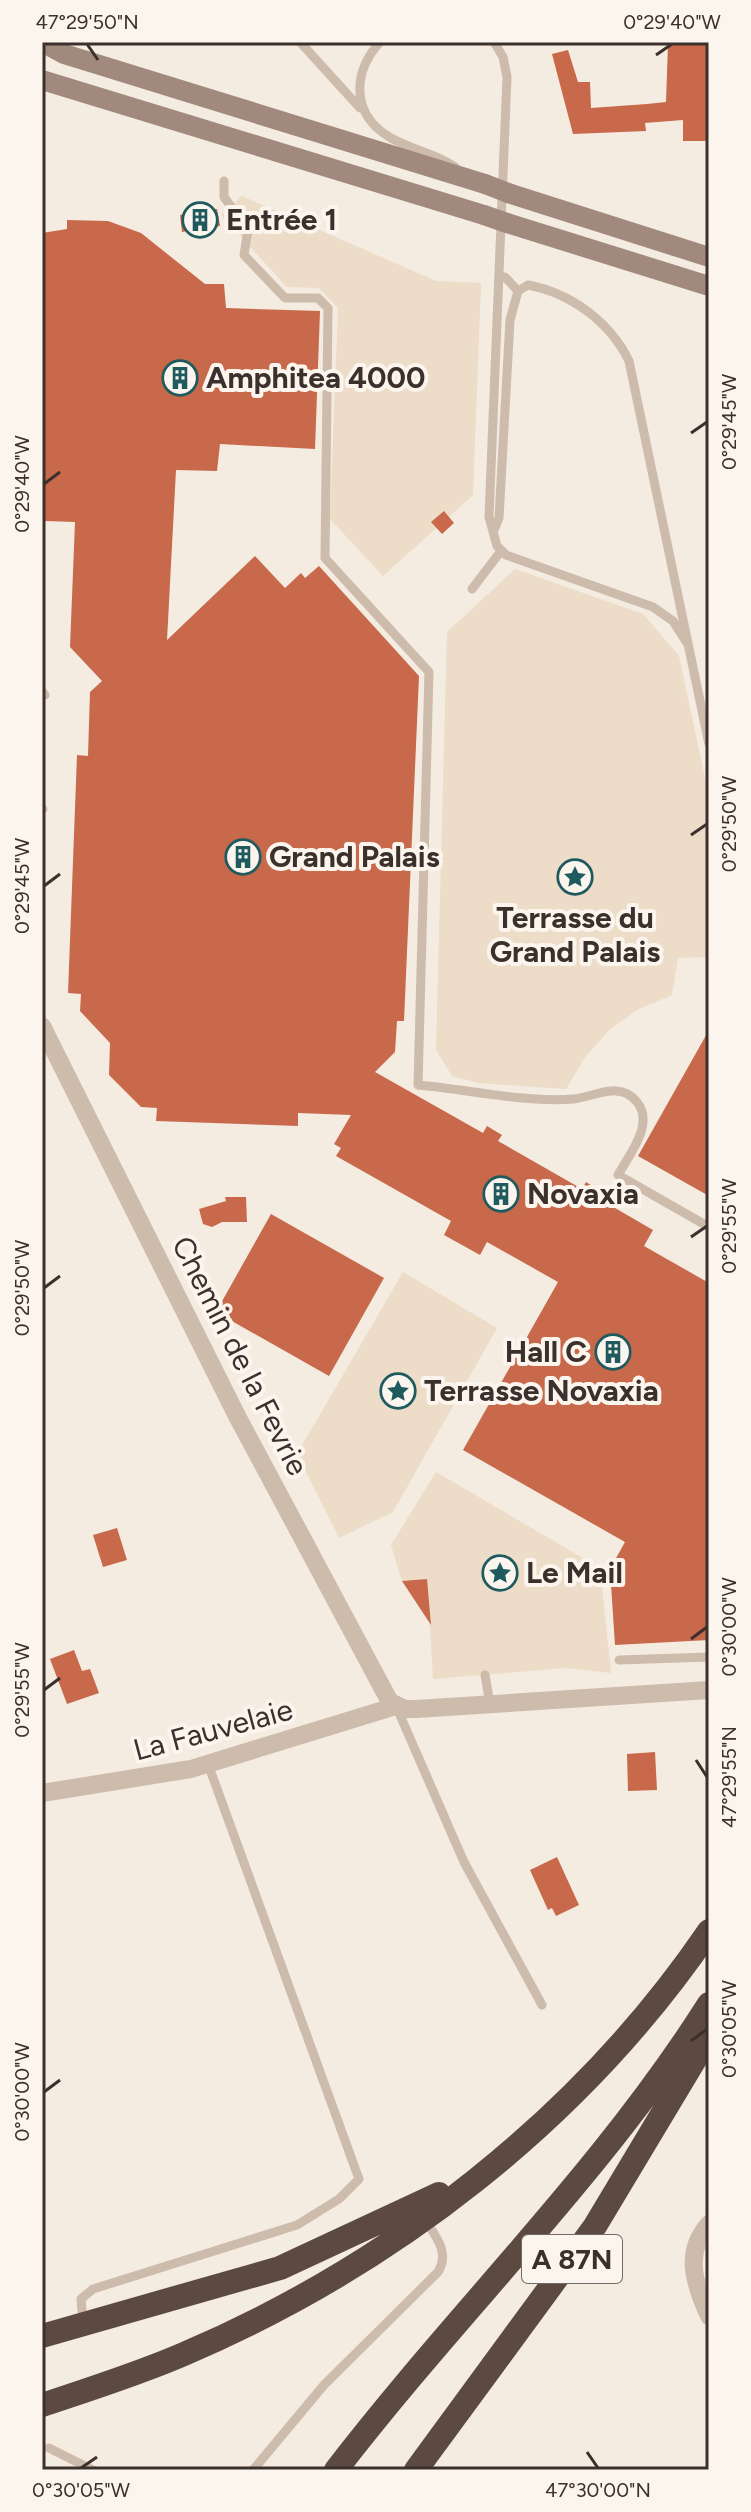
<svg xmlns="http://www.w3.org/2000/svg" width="751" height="2512" viewBox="0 0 751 2512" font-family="Figtree,sans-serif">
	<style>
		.plaza { fill: #ecdcc8 }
		.building { fill: #c8694b }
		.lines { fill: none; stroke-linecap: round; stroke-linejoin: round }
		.service { stroke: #cdbbac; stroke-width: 9 }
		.minor { stroke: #cdbbac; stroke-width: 18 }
		.secondary { stroke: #a18a7d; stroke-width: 20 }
		.motorway { stroke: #5c4a42; stroke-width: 24 }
		.secondary-bridge { stroke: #a18a7d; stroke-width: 20 }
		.ticks { fill: none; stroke: #3b302b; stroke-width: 3 }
		.labels { text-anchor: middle; stroke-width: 8; stroke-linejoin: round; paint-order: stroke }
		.shield { fill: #fbf5ee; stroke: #756b66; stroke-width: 2 }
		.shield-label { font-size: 28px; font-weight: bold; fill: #3b302b }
		.poi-label { font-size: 30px; font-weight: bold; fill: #3b302b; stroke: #fbf5ee; text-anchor: start }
		.street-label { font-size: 30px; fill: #3b302b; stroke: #fbf5ee }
		.neatline { fill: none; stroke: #3b302b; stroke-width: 3 }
		.ticks-label { font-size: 20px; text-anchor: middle; fill: #3b302b }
	</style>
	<rect width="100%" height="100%" fill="#f4ebe1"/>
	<path class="plaza" d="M242,196L436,281L481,283L473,495L383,576L330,519L338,308L319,288L287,287L221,215Z
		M515,569L643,614L679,656L709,797V957L678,958L672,995L639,1009L610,1029L585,1057L566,1089L479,1083L452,1076L436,1050L447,632Z
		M403,1272L497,1328L393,1512L339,1538L297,1454Z
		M436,1472L600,1568L611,1673L567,1668L433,1679L427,1579L402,1581L391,1545Z"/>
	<path class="building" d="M668,44H709V141H683V120L645,123L646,131L573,134L552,54L568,50L578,82H590L591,108L647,104L666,102Z
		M217,209L220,226L182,232L180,215Z
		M67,220L108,221L141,233L205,284H224L226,308L320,311L315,449L220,444L217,471L176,470L167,640L255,556L285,588L301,573L305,578L319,566L419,676L404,1021H397L395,1052L375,1072L483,1133L487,1126L502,1135L498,1141L582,1189L586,1182L600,1191L596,1197L653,1230L644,1246L709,1283V1640L615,1645L610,1569L625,1542L463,1450L558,1282L487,1242L480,1255L444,1235L451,1221L336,1156L341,1148L334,1144L351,1115L298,1113V1126L156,1121L157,1108L141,1107L109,1075L110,1043L80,1011L81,994L68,993L77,755L88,756L90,692L102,681L70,647L75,522L45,521L42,233L67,229Z
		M444,511L454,523L442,534L431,522Z
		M709,1030V1196L638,1156Z
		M225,1197H246L247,1222H222L212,1227L203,1224L199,1209L226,1201Z
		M271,1214L384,1278L329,1376L216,1312Z
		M117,1528L127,1560L103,1567L93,1535Z
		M427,1579L431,1625L402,1581Z
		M74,1650L82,1671L90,1669L99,1693L67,1704L50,1659Z
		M655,1752L657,1790L628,1791L627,1754Z
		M557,1857L579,1905L556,1916L552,1908L548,1910L530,1870Z"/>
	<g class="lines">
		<path class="service" d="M300,42L360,108
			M380,42C352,73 351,115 391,138C412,150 435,153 455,167
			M494,42L503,57L507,77L489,517L497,546L506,555L653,607L673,621L687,643
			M224,181V197L248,230L244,255L285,298H318L328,308L325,558L429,672L418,1085C466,1089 526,1103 573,1099C595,1097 620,1080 637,1102C655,1124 629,1155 618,1175L709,1227
			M518,291L528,285C571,293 610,322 629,361L709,744
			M494,530L499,518L510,320L518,291L505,277
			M472,589L501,551
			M42,691L45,695
			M42,808L43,809
			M619,1660L709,1657
			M485,1675L490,1704
			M396,1706L464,1862L542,2005
			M83,2322L81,2299L93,2289L297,2225L339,2199L359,2179L208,1764
			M49,2448L93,2470
			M253,2470L324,2385L438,2272C450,2253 436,2237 426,2221"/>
		<path class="minor" d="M42,1026L237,1416L390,1702L405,1709H416L709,1690
			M42,1793L191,1769L396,1706
			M709,2224C683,2253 695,2285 709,2316"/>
		<path class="secondary" d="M42,42L64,54L485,184
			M42,80L484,215
			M508,193L709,257
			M507,223L709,286"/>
		<path class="motorway" d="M42,2336L280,2268L439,2194
			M42,2405C90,2389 138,2374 184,2354C392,2265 581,2119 709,1931
			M336,2470C458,2311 602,2173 709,2004
			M416,2470L595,2226L709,2036"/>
		<path class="secondary-bridge" d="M485,184L508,193
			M484,215L507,223"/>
	</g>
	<path class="ticks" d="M87,44L98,60M656,55L672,44M691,433L707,422M44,484L60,472M691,835L707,824M44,886L60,874M691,1237L707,1226M44,1288L60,1276M691,1639L707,1627M44,1690L60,1678M696,1760L707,1777M691,2041L707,2029M44,2092L60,2080M587,2452L598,2468M81,2468L97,2457"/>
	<defs>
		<symbol id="building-ring" viewBox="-11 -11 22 22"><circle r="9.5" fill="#fbf5ee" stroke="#1f5a5e" stroke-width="1.5"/><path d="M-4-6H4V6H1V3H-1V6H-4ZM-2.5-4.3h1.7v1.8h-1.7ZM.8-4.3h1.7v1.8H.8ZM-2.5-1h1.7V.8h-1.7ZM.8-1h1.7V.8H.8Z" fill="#1f5a5e"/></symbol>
		<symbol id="sight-ring" viewBox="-11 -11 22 22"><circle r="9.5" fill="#fbf5ee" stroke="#1f5a5e" stroke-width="1.5"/><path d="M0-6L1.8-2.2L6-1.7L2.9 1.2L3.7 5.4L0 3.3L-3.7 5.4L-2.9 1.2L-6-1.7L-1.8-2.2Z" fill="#1f5a5e"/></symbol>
	</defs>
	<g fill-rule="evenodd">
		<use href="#building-ring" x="180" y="200" width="40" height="40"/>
		<use href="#building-ring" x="160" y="358" width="40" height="40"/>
		<use href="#building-ring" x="223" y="837" width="40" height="40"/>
		<use href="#sight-ring" x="555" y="857" width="40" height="40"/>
		<use href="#building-ring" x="481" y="1174" width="40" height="40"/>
		<use href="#building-ring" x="593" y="1332" width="40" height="40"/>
		<use href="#sight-ring" x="378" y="1371" width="40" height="40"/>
		<use href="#sight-ring" x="480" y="1553" width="40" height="40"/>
	</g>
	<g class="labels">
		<rect class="shield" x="522" y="2235" width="100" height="48" rx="6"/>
		<g class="shield-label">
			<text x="572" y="2269">A 87N</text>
		</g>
		<g class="poi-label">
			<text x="226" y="230">Entrée 1</text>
			<text x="206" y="388">Amphitea 4000</text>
			<text x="269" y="867">Grand Palais</text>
			<text x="575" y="928" text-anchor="middle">Terrasse du<tspan x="575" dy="34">Grand Palais</tspan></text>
			<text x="527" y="1204">Novaxia</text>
			<text x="587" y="1362" text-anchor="end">Hall C</text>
			<text x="424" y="1401">Terrasse Novaxia</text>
			<text x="526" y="1583">Le Mail</text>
		</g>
		<g class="street-label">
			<text transform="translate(240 1356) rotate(63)" y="10">Chemin de la Fevrie</text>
			<text transform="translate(213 1730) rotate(-15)" y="10">La Fauvelaie</text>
		</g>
	</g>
	<rect width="751" height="2512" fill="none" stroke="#fbf5ee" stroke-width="88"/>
	<rect x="44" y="44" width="663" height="2424" class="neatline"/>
	<g class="ticks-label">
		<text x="87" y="29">47°29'50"N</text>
		<text x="672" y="29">0°29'40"W</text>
		<text transform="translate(729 422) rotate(-90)" y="7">0°29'45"W</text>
		<text transform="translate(22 484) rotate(-90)" y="7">0°29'40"W</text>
		<text transform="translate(729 824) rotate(-90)" y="7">0°29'50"W</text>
		<text transform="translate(22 886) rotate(-90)" y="7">0°29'45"W</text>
		<text transform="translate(729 1226) rotate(-90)" y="7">0°29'55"W</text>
		<text transform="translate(22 1288) rotate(-90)" y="7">0°29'50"W</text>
		<text transform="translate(729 1627) rotate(-90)" y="7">0°30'00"W</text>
		<text transform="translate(22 1690) rotate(-90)" y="7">0°29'55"W</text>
		<text transform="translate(729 1777) rotate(-90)" y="7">47°29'55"N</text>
		<text transform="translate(729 2029) rotate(-90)" y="7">0°30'05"W</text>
		<text transform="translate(22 2092) rotate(-90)" y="7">0°30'00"W</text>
		<text x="81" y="2497">0°30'05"W</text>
		<text x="598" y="2497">47°30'00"N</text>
	</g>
</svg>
